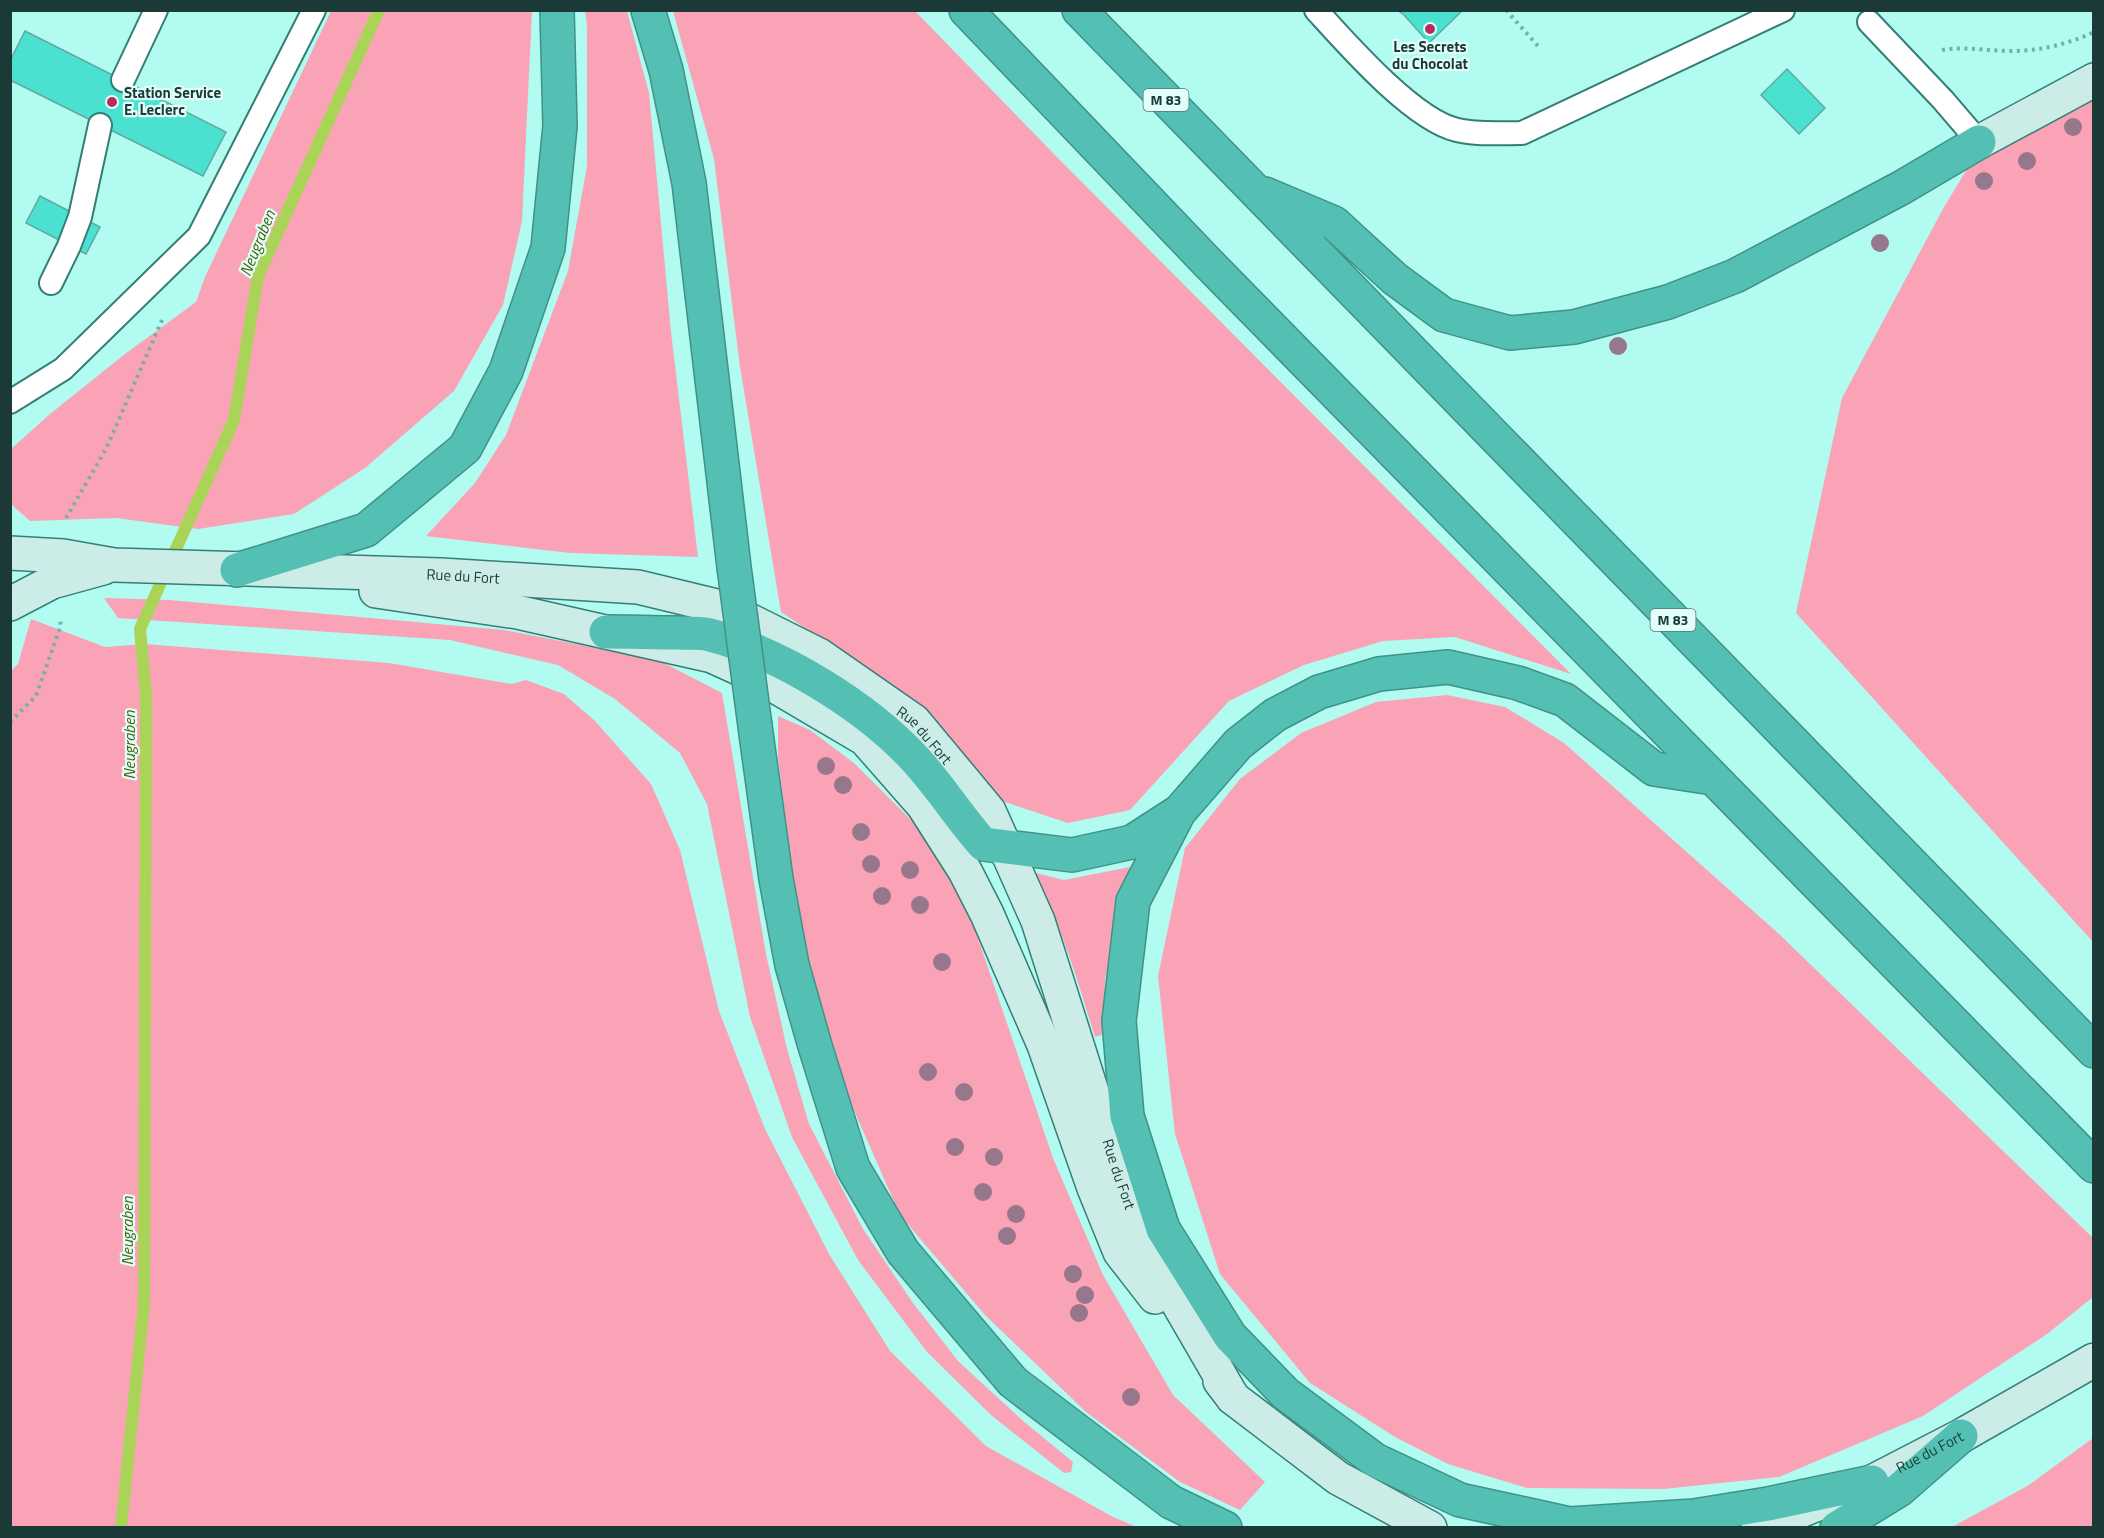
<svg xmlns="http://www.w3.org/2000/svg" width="2104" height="1538" viewBox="0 0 2104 1538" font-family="'Titillium Web',sans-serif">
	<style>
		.green { fill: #faa3b7 }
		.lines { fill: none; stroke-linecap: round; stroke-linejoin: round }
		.stream { stroke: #aad457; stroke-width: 12 }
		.building { fill: #4ae1d1; stroke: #61a9a0; stroke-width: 1.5 }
		.lane-casing { stroke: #347e76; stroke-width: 26 }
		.secondary-casing { stroke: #347e76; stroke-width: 36 }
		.highway-casing { stroke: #409187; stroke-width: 36 }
		.path { stroke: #76afa7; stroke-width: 4; stroke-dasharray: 3 4.5; stroke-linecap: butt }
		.lane { stroke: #fff; stroke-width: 22 }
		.secondary { stroke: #ccece8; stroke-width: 33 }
		.highway { stroke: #54c0b3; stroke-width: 33 }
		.highway-bridge-casing { stroke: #409187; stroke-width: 36; stroke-linecap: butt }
		.highway-bridge { stroke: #54c0b3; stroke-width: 33 }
		.tree { fill: #97778c }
		.poi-dot { fill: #b92b5d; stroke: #e2fefa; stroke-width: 2 }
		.labels { text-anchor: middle; stroke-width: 4.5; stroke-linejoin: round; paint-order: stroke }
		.shield { fill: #e2fefa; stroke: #577471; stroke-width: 1.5 }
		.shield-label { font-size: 14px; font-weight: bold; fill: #1b3936 }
		.poi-label { font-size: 15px; font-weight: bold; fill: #1b3936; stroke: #e2fefa }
		.street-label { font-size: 15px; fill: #1b3936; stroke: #e2fefa }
		.water-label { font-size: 16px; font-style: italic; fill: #496204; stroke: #e2fefa }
	</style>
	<rect width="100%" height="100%" fill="#b1fbf0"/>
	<path class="green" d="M331,11H532L522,221L503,305L454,391L365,468L294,514L198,529L116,518L30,521L11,504V449L50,414L125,354L196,302L205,277Z
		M585,11H627L649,93L671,332L698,557L570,553L426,536L475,483L506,435L568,271L587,166V26Z
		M673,11H915L1051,151L1571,674L1455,637L1383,641L1304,665L1229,701L1130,810L1068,823L1005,802L963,756L919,704L781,612L740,367L714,159Z
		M2093,72V942L1796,613L1842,398L1944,207L1995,123Z
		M104,598L169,600L504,630L658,660L722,693L766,954L787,1049L809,1124L863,1229L913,1303L958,1361L1022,1420L1073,1462L1071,1472L1064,1473L991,1415L927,1352L858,1260L792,1137L750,1017L707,804L680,753L615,699L558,665L450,640L118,618Z
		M31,619L105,647L145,644L389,663L512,684L526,680L564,694L595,721L651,784L680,850L719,1011L765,1129L829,1254L890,1351L986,1446L1113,1517L1137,1527H11L10,672L18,664Z
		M1447,695L1505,707L1564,743L1779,934L2093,1238V1297L2047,1334L1923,1416L1779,1477L1663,1489L1527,1488L1448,1464L1395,1437L1310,1383L1220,1274L1175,1134L1158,976L1185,848L1240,779L1301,733L1376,702Z
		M778,716L810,730L854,763L931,840L972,921L1053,1158L1103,1275L1173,1395L1265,1482L1240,1510L1180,1482L1086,1412L985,1315L900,1215L849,1099L801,941L778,758Z
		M1130,867L1105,978L1104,1034L1095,1037C1077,979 1062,925 1032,872L1064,880Z
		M2093,1438V1527H1952L2029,1485Z"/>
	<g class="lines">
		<path class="stream" d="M121,1528L144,1303L146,696L140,629L234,420L258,276L379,10"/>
	</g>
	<path class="building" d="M1397,10H1463L1429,43L1404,15Z
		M25,31L226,132L203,176L10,80V61Z
		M1787,69L1825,108L1799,134L1761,95Z
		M40,196L100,227L86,254L26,223Z"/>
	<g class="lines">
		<defs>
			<path id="lane" d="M1316,10C1347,44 1413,120 1457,130C1478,135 1500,133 1522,133L1783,10
				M1869,22L1943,100L1979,142
				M123,80L156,10
				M51,283L69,246L80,217L100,125
				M10,402L63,369L199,236L314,10"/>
			<g id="secondary">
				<path d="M1979,142L2094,80"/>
				<path id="s1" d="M10,553L63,556L114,565L441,575L638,587L725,608L819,655L914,721L989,811L1038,921L1117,1171L1142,1241L1233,1398"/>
				<path d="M376,591L517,612L712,656L765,680L865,739L923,805L965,871L987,914L1044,1045L1094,1188L1120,1252L1155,1297"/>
				<path d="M10,604L52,582L103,568"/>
				<path d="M1220,1381L1233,1398L1338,1478L1430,1528"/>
				<path id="s2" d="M1758,1528L1872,1482L1961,1436L2094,1360"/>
			</g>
			<path id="highway" d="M648,10L666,70L689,183L734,567
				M966,10L1207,262L2094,1166
				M1079,10L2094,1051
				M1265,194L1334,223L1395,279L1444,315L1510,333L1574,327L1668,302L1735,276L1901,188L1979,142
				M237,570L366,530L465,448L506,371L548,248L560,126L557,10
				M606,632C630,632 654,633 679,633C689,634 701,632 710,635C780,653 866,706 915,759C940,786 959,817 983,844L1072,855L1132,842L1177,813
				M755,726L776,879L792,965L815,1046L853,1168L903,1252L1013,1382L1171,1502L1225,1528
				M1713,778L1654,769L1565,700L1518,683L1448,667L1379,674L1319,692L1275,715L1238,744L1179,812L1133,901L1119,1021L1127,1116L1163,1229L1230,1336L1286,1394L1375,1460L1460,1500L1570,1524L1694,1516L1768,1504L1872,1482
				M1837,1528L1899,1490L1961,1436"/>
		</defs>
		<use href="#lane" class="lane-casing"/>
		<use href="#secondary" class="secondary-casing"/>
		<use href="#highway" class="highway-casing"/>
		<path class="path" d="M1506,10L1538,46
			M1942,50C1965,46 1988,51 2012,51C2040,51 2068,44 2094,32
			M66,518L106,449L162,320
			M10,722L36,696L61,625L60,621"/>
		<use href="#lane" class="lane"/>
		<use href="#secondary" class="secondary"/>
		<use href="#highway" class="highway"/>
		<defs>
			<path id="highway-bridge" d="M734,567L755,726"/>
		</defs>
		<use href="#highway-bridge" class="highway-bridge-casing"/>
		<use href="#highway-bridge" class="highway-bridge"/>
	</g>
	<g class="tree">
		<circle cx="2073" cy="127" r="9"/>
		<circle cx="2027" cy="161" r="9"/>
		<circle cx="1984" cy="181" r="9"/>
		<circle cx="1880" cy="243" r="9"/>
		<circle cx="1618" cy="346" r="9"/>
		<circle cx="826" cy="766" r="9"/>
		<circle cx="843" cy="785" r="9"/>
		<circle cx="861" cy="832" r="9"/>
		<circle cx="871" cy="864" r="9"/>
		<circle cx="910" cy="870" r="9"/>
		<circle cx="882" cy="896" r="9"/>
		<circle cx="920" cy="905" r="9"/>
		<circle cx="942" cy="962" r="9"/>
		<circle cx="928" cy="1072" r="9"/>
		<circle cx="964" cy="1092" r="9"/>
		<circle cx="955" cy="1147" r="9"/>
		<circle cx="994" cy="1157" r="9"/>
		<circle cx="983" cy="1192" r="9"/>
		<circle cx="1016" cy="1214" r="9"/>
		<circle cx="1007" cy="1236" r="9"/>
		<circle cx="1073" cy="1274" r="9"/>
		<circle cx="1085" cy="1295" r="9"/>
		<circle cx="1079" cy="1313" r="9"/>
		<circle cx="1131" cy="1397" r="9"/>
	</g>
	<g class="poi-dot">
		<circle cx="1430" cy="29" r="6"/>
		<circle cx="112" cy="102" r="6"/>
	</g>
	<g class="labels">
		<g class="shield">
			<rect x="1143.5" y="89" width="45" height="22" rx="4.5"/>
			<rect x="1650.5" y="609" width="45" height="22" rx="4.5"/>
		</g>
		<g class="shield-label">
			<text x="1166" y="105">M 83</text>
			<text x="1673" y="625">M 83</text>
		</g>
		<g class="poi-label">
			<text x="1430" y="52">Les Secrets<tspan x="1430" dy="17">du Chocolat</tspan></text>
			<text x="124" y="98" text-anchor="start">Station Service<tspan x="124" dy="17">E. Leclerc</tspan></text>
		</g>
		<g class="street-label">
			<text dy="5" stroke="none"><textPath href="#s1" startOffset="454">Rue du Fort</textPath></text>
			<text dy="5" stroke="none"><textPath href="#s1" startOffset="957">Rue du Fort</textPath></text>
			<text dy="5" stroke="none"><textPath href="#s1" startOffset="1443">Rue du Fort</textPath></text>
			<text dy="5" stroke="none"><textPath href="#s2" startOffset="188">Rue du Fort</textPath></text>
		</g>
		<g class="water-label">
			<text transform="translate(257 243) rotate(-68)" y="6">Neugraben</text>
			<text transform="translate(129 745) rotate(-90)" y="6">Neugraben</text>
			<text transform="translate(127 1231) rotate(-90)" y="6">Neugraben</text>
		</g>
	</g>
	<rect width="2104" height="1538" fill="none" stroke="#1b3936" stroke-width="24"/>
</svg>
